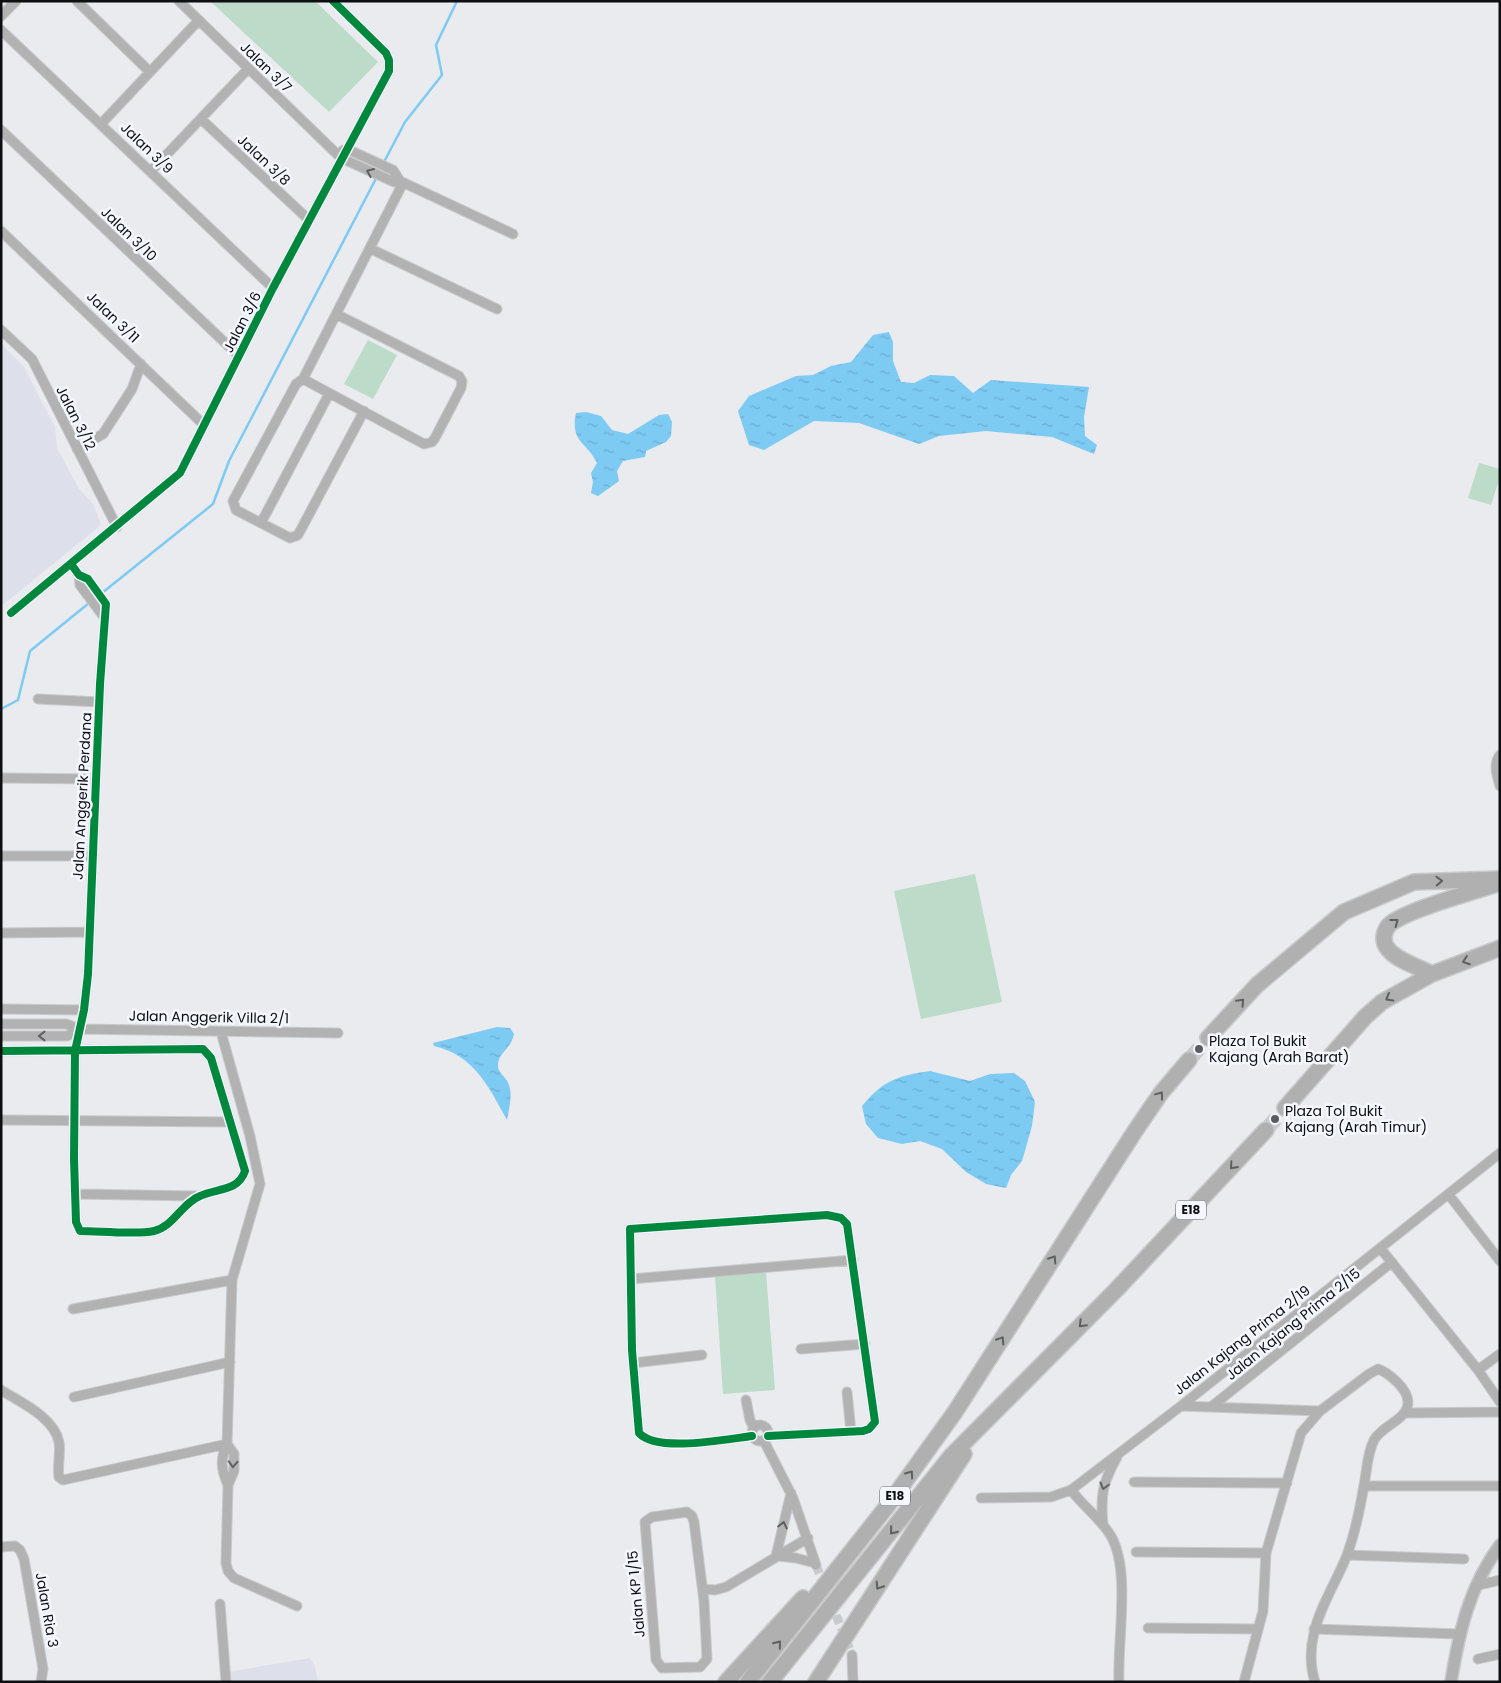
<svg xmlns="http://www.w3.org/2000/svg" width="1501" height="1683" viewBox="0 0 1501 1683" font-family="Poppins,sans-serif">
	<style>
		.built { fill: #dde0ea }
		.green { fill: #bcdbc8 }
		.water { fill: url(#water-ripples) }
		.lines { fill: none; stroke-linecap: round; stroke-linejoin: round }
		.stream { stroke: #7dcaf3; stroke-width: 2.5 }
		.street-tunnel { stroke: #c9cace; stroke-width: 9; stroke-dasharray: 9 4.5; stroke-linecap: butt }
		.highway-tunnel { stroke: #c9cace; stroke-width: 15; stroke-dasharray: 15 8; stroke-linecap: butt }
		.street-casing { stroke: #c8c9cb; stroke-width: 11 }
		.secondary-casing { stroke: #c8c9cb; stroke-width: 14 }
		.highway-casing { stroke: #c8c9cb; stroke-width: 18 }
		.street { stroke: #b2b2b2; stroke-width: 9 }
		.secondary { stroke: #b2b1b2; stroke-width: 11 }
		.highway { stroke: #afb0af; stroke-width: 15 }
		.cycleway-casing { stroke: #f4f7ff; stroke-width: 11 }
		.cycleway { stroke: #00873e; stroke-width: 8 }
		.oneway { stroke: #606062 }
		.oneway2 { stroke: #5e6060 }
		.poi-dot { fill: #5b5c5f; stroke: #f4f7ff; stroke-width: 2 }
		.labels { text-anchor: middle; stroke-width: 5; stroke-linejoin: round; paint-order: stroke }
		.shield { fill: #f4f7ff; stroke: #535559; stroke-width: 1 }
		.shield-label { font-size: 12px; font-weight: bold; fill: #0e0f12 }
		.street-label { font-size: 14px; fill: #0e0f12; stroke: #f4f7ff }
		.poi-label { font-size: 14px; fill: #0e0f12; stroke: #f4f7ff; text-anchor: start }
	</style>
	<defs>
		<pattern id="water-ripples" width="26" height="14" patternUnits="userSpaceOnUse" patternTransform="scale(1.25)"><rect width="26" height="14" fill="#7dcaf3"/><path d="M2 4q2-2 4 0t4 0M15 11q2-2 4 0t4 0" fill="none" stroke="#6baccf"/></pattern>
	</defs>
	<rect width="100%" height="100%" fill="#eaebef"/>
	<path class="built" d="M1,344L24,367L55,427L57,448L79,489L94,505L101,525L4,604L1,602Z
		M310,1658L315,1666L318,1682H229L228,1672Z"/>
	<path class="green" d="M210,1H315L378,62L329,112Z
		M368,340L397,355L373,399L344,384Z
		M1479,463L1500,469V477L1491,505L1468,498Z
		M975,874L1002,1002L921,1019L894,891Z
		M766,1272L775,1390L723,1394L715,1276Z"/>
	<path class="water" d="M889,332L893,342V361L901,382L914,383L930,375L954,376L973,393L991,380L1089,387L1084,417L1085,436L1097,445L1094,454L1052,437L986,431L939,436L919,444L859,423L814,421L764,450L749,445L738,411L749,396L796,376L813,375L831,366L851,362L873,335Z
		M586,412L601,416L612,430L628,434L659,415L668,414L672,422L671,436L666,442L646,451L645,457L623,461L617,471L619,481L598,496L591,493L593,482L591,473L597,463C586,441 570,442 576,413Z
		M497,1027L510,1028L514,1034C511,1049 499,1052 498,1064C497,1072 504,1075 507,1081C514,1092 509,1108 507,1120C489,1087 474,1055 434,1046L433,1043Z
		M930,1071L970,1081L990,1074L1014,1073L1025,1081L1035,1102L1032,1126L1022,1161L1011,1175L1006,1188L986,1184L966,1172L942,1149L920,1141L902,1144L878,1138L866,1124L862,1106C884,1080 897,1076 930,1071Z"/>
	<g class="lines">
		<path class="stream" d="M384,162L405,122L442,75L436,45L457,1
			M102,593L213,504L229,461L382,167
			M1,709L18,700L30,651L89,603"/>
		<path class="street-tunnel" d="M816,1565L852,1655"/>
		<path class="highway-tunnel" d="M1189,1060L1208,1038
			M1266,1130L1285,1108"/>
		<defs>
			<path id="street" d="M77,1L150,72
				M179,1L341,158L394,182L400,181L513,234
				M1,16L16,1
				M1,30L273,288
				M201,119L309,220
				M101,124L199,20
				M1,130L239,356
				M343,150L347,149L393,170L400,181
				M151,171L248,69
				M1,231L204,425
				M371,249L497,309
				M1,330L32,359L117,527
				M303,379L424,444L432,442L435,438L461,388L462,381L459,376L336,314
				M364,411L298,535L290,538L236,510L233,501L296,384L303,379L403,183
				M77,449L103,434L132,389L141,364
				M261,523L329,394
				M79,575L80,585L104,617
				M11,613L180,473L273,288L389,71V60L386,53L333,1
				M38,699L99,702
				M1500,755C1493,764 1497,776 1500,786
				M1,778L95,779
				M1,856H92
				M1,933L89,932
				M1,1009L84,1010
				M1,1024H66L80,1029L338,1033
				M221,1032L250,1136L260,1184L232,1280L227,1444C220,1459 221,1470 228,1485
				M1,1036H67L80,1029
				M1,1051L203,1049L211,1058L245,1171C238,1192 216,1188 200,1196C182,1203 173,1227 154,1231C137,1235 99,1231 80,1231L76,1222L74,1159L75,1051L84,1010L88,974L100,684L106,604L88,579L79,575L71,564
				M1,1120L230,1122
				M75,1194L198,1196
				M1449,1195L1500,1261
				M1381,1249L1478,1370L1500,1402
				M631,1279L853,1260
				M73,1309L232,1280
				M801,1349L865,1344
				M633,1363L702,1355
				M1478,1370L1500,1354
				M1,1390C20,1402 54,1417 59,1442C61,1453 57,1466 59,1477L63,1480L227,1444
				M847,1392L851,1432
				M74,1397L230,1362
				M746,1400L750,1420L754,1428
				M1181,1406L1320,1411
				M1211,1407L1392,1262
				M1405,1413L1500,1412
				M752 1433a8 8 0 1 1 16 0a8 8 0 1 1-16 0Z
				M752,1436C727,1439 657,1453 639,1433L632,1350L630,1229L827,1215L841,1218L847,1224L875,1422L869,1429L863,1431L768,1436
				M764,1441L793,1498L816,1565
				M227,1444L234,1454V1471L228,1485L226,1563L228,1571L234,1578L297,1606
				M1134,1482L1287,1483
				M1364,1486H1500
				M1071,1490C1083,1506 1101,1519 1111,1536C1131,1571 1117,1641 1119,1682
				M981,1498L1051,1497L1071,1490L1181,1406L1500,1153
				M687,1512L692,1516L694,1522L704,1601L707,1659L700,1667L662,1668L656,1660L645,1522L652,1517Z
				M1103,1524C1100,1495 1103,1482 1117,1457
				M1,1547L15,1546L20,1550L24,1559L43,1669L41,1682
				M1136,1552L1266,1553
				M1347,1555L1464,1559
				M776,1556L791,1493
				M778,1556L796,1558L815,1563
				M1475,1586L1500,1580
				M703,1589L715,1590L726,1587L808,1538
				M220,1604L226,1682
				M1148,1628L1258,1629
				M1314,1629L1458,1634
				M852,1655L853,1682
				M1478,1659L1500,1654
				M1244,1682L1263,1611L1266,1553L1301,1433L1320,1411L1369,1374L1378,1369C1389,1373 1408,1389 1408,1402C1408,1420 1382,1425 1374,1440C1367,1454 1367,1470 1364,1485C1360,1509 1355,1533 1347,1555C1337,1581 1320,1606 1314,1633C1310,1649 1310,1666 1315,1682"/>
			<path id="secondary" d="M1451,1682C1459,1632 1469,1587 1500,1545"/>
			<path id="highway" d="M1432,974C1419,967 1397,961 1388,949C1382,942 1383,932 1389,925C1405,910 1474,892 1497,884
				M1208,1038L1257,985L1344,912L1414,882L1500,879
				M1285,1108L1365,1017L1382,1002L1432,974L1500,948
				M726,1682L803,1598
				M748,1682L888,1505L955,1412L1135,1131L1161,1093L1189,1060
				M770,1682L952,1455L1116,1290L1266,1130
				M816,1682L964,1454"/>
		</defs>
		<use href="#street" class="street-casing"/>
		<use href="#secondary" class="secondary-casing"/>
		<use href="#highway" class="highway-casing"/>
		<use href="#street" class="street"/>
		<use href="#secondary" class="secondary"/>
		<use href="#highway" class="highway"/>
		<defs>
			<path id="cycleway" d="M11,613L180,473L273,288L389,71V60L386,53L333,1
				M1,1051L203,1049L211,1058L245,1171C238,1192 216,1188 200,1196C182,1203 173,1227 154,1231C137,1235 99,1231 80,1231L76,1222L74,1159L75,1051L84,1010L88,974L100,684L106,604L88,579L79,575L71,564
				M752,1436C727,1439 657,1453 639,1433L632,1350L630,1229L827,1215L841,1218L847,1224L875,1422L869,1429L863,1431L768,1436"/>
		</defs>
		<use href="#cycleway" class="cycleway-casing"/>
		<use href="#cycleway" class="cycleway"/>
	</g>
	<defs><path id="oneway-chevron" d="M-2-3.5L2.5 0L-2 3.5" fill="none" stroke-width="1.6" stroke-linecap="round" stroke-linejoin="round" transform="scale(1.25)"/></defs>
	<g class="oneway">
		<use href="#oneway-chevron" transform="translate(370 172) rotate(-157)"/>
		<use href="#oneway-chevron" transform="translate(42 1036) rotate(-180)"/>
		<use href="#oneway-chevron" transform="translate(233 1464) rotate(93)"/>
		<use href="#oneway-chevron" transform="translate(1104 1486) rotate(105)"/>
		<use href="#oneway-chevron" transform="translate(783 1525) rotate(-77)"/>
	</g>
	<g class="oneway2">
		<use href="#oneway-chevron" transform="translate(1439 881) rotate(-2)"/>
		<use href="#oneway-chevron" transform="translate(1395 922) rotate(-37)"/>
		<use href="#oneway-chevron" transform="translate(1466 961) rotate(160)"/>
		<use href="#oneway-chevron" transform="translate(1389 998) rotate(149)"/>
		<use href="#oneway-chevron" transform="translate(1241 1002) rotate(-47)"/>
		<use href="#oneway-chevron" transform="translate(1160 1095) rotate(-53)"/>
		<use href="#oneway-chevron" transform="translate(1233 1166) rotate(132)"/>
		<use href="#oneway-chevron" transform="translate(1053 1259) rotate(-57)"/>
		<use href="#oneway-chevron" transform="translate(1082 1324) rotate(135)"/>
		<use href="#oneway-chevron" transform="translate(1001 1340) rotate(-57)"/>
		<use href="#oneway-chevron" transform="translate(910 1474) rotate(-54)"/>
		<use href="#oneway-chevron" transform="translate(893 1531) rotate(129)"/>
		<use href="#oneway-chevron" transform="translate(879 1586) rotate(123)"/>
		<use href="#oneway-chevron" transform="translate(778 1644) rotate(-51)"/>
	</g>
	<g class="poi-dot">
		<circle cx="1199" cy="1049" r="5"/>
		<circle cx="1275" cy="1119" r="5"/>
	</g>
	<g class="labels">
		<g class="shield">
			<rect x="1176" y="1200.5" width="30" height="19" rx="4"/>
			<rect x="880" y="1486.5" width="30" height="19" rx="4"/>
		</g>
		<g class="shield-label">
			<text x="1191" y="1214">E18</text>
			<text x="895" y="1500">E18</text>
		</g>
		<g class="street-label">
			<text transform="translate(266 67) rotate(44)" y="5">Jalan 3/7</text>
			<text transform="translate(147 148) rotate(44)" y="5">Jalan 3/9</text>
			<text transform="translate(264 160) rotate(43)" y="5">Jalan 3/8</text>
			<text transform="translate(129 234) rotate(44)" y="5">Jalan 3/10</text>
			<text transform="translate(113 317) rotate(44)" y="5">Jalan 3/11</text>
			<text transform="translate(242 322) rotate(-63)" y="5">Jalan 3/6</text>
			<text transform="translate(76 418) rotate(63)" y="5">Jalan 3/12</text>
			<text transform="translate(82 796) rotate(-87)" y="5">Jalan Anggerik Perdana</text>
			<text transform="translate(209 1017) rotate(1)" y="5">Jalan Anggerik Villa 2/1</text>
			<text transform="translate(1293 1324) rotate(-39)" y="5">Jalan Kajang Prima 2/15</text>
			<text transform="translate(1242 1340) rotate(-38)" y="5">Jalan Kajang Prima 2/19</text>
			<text transform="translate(636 1594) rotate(-95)" y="5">Jalan KP 1/15</text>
			<text transform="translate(47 1610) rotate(80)" y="5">Jalan Ria 3</text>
		</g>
		<g class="poi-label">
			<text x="1209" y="1046">Plaza Tol Bukit<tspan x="1209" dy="16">Kajang (Arah Barat)</tspan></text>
			<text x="1285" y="1116">Plaza Tol Bukit<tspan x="1285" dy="16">Kajang (Arah Timur)</tspan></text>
		</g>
	</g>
	<rect width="1501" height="1683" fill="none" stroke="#0e0f12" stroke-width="5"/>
</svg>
